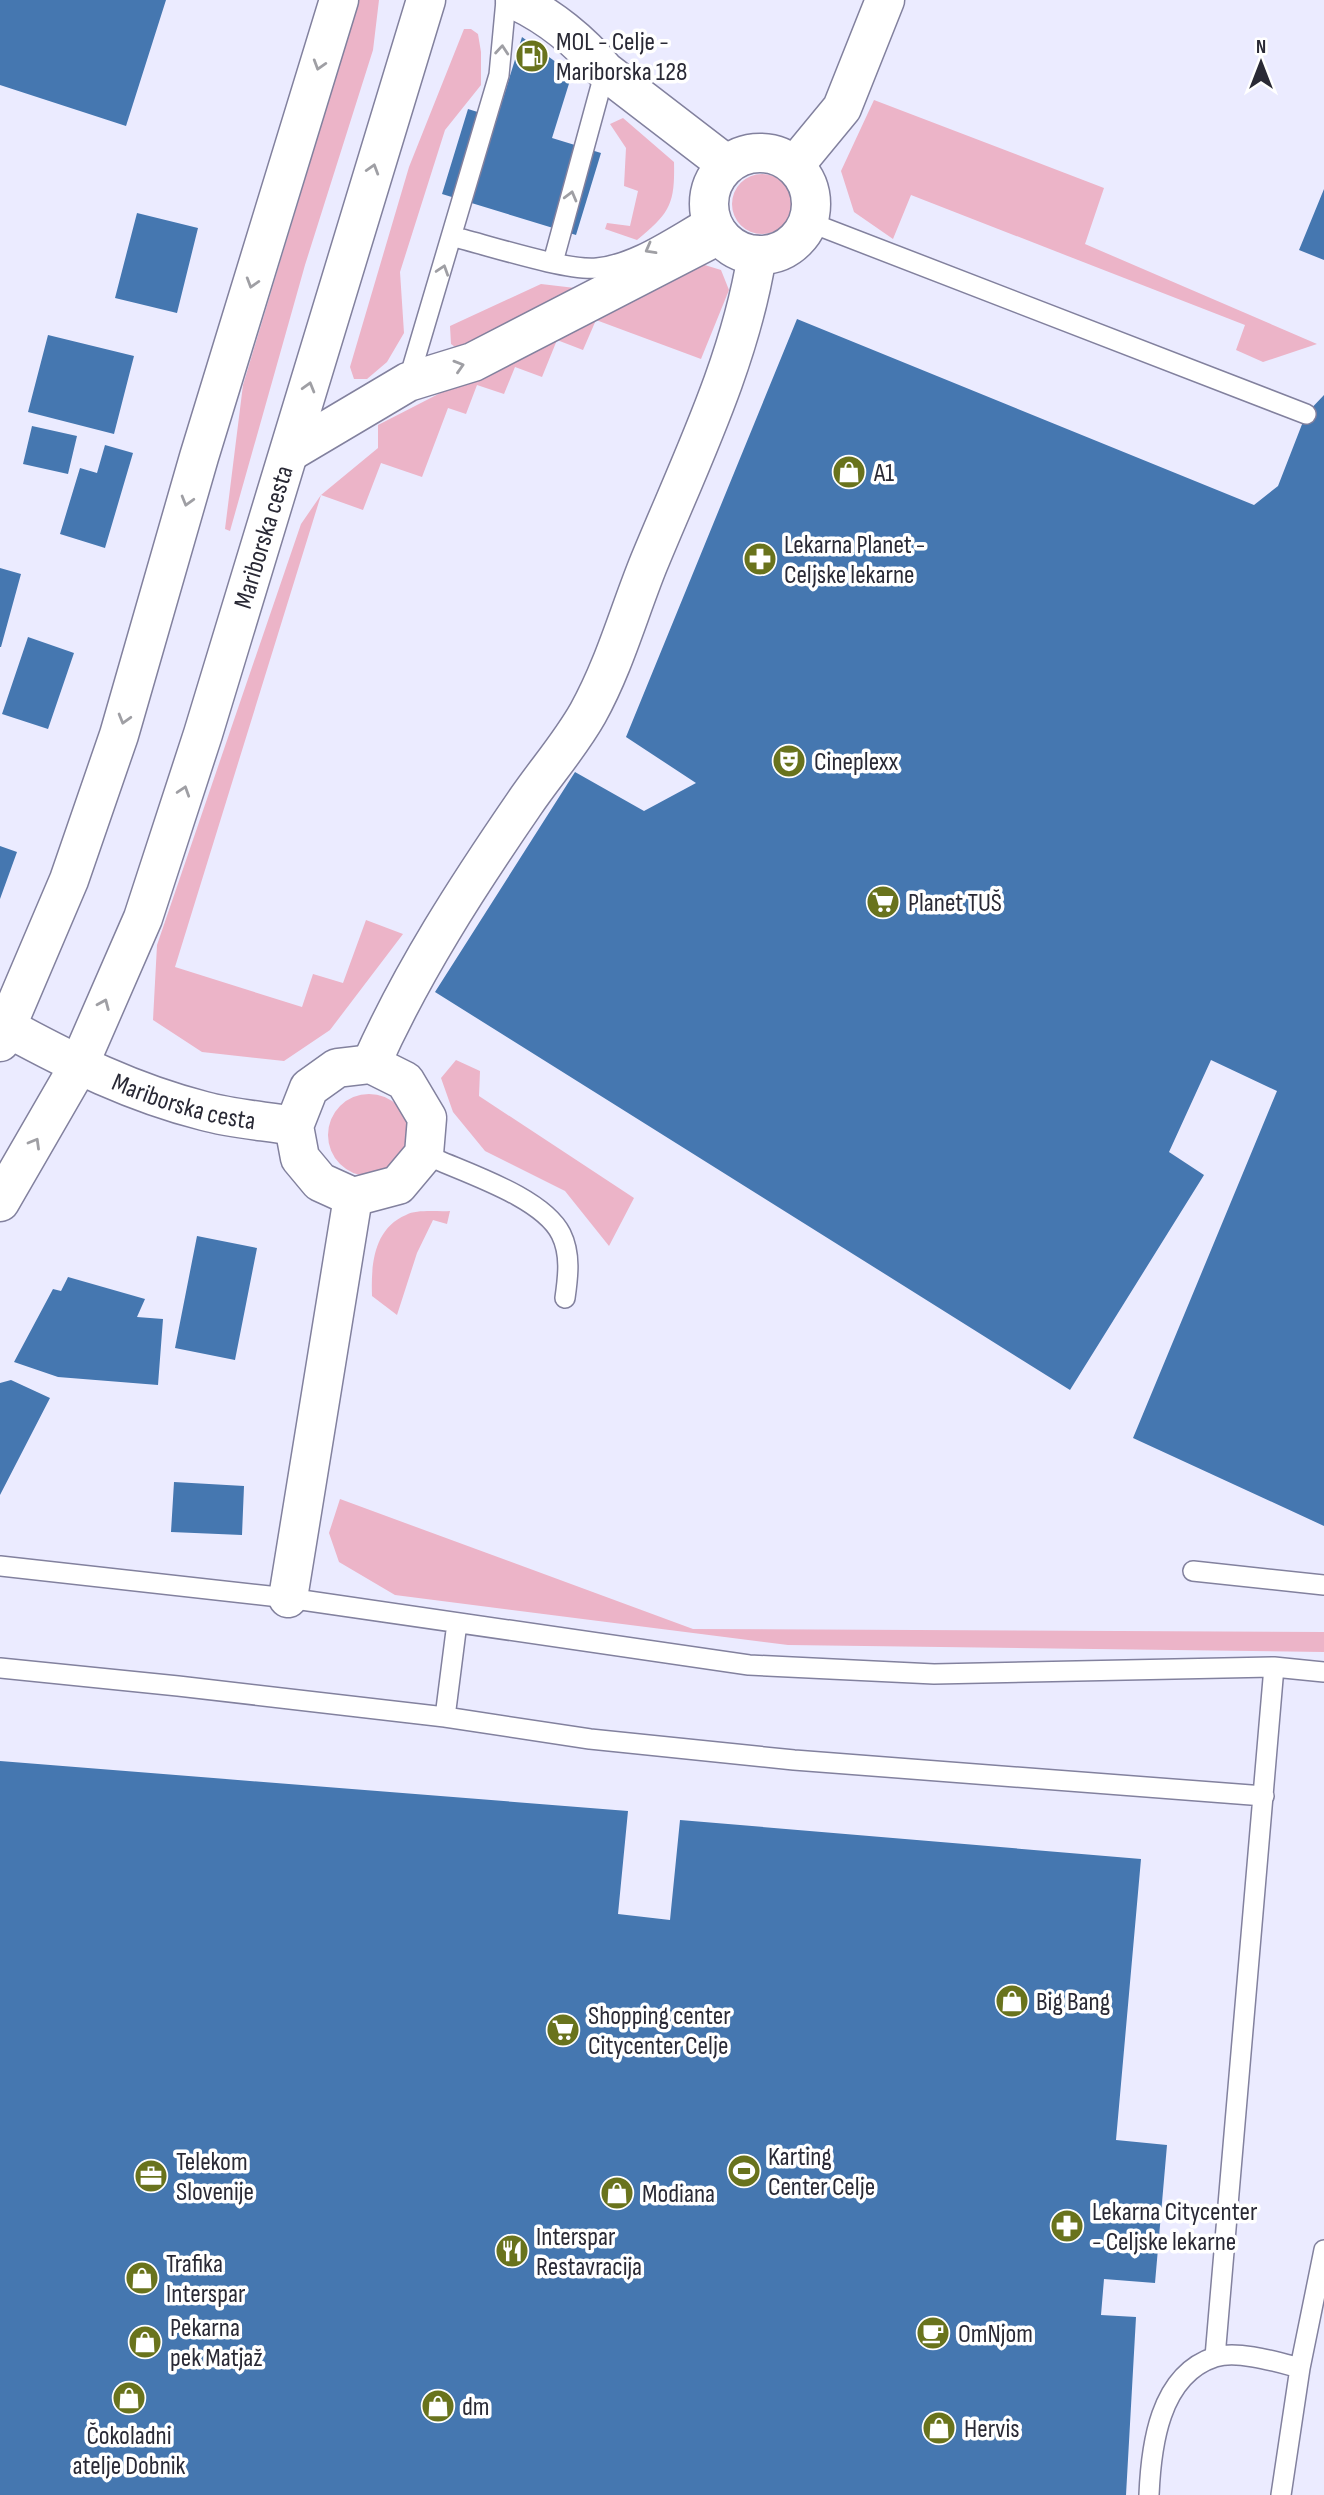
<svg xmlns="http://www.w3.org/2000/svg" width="1324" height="2495" viewBox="0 0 1324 2495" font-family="'Sofia Sans Condensed',sans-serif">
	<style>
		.green { fill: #ecb4c8 }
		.building { fill: #4577b0 }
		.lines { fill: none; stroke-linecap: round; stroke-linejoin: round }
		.lane-casing { stroke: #82819e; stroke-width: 22 }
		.street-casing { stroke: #82819e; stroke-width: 41 }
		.secondary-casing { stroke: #82819e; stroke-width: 41 }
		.lane { stroke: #fff; stroke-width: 19 }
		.street { stroke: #fff; stroke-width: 38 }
		.secondary { stroke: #fff; stroke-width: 38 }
		.oneway { stroke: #9f9fa4 }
		.labels { text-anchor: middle; stroke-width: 7; stroke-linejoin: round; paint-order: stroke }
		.poi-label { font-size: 26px; fill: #292935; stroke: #fff; text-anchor: start }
		.street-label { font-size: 26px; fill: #292935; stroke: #fff }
	</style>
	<rect width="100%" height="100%" fill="#ebebff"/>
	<path class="green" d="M359,0H379L373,50L305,265L230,531L225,529L243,385Z
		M464,29H471L478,34L481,52V85L445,130L400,272L404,333L387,362L367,379H354L350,367L409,167Z
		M874,100L1104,188L1085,244L1317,344L1263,362L1236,350L1245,325L911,195L893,239L854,212L841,171Z
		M623,118L674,162C675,204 670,213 637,240L605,229L607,223L630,226L638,191L624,186L626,148L610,124Z
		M732 204a30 30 0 1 1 60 0a30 30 0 1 1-60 0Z
		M695,262L721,270L729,290L701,359L596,320L583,350L557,340L542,377L515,367L504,394L477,385L466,414L448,408L422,477L381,463L363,510L321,495L175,967L302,1007L313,974L343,983L366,920L403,934L330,1030L284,1061L202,1052L153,1020L157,945L301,524L321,495L378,448V425Z
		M541,284L575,288L578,297L465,354L451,344L450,326Z
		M456,1060L480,1071L479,1096L634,1198L609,1246L565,1191L485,1151L453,1112L441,1078Z
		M328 1135a41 41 0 1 1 82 0a41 41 0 1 1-82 0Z
		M450,1211L447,1224L433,1220L417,1253L397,1315L372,1296C371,1266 373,1229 406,1215C417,1209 438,1212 450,1211Z
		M340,1499L693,1629L1324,1632V1652L788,1645L395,1595L339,1562L329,1533Z"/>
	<path class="building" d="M0,0H166L126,126L0,85Z
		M522,37L572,74L552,138L601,153L576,235L442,194L468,109L497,118Z
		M1324,189V260L1299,250Z
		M137,213L198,228L177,313L115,298Z
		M797,319L1254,505L1278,486L1306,414L1324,395V1526L1133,1438L1277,1091L1211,1060L1169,1152L1204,1175L1070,1390L435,992L575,772L644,811L696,783L626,737Z
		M48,335L134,356L114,434L28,412Z
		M32,426L77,436L68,474L23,464Z
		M105,445L133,453L105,548L60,534L80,468L97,473Z
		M0,568L21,574L1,647H0Z
		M28,637L74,653L48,729L2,714Z
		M0,846L17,852L0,899Z
		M197,1236L257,1248L235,1360L175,1348Z
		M68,1277L145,1299L137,1317L163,1319L158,1385L58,1377L14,1362L53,1289L61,1291Z
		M11,1380L50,1398L0,1495V1383Z
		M174,1482L244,1486L242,1535L171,1532Z
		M0,1761L628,1811L618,1914L670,1920L680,1820L1141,1859L1116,2140L1167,2145L1155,2283L1104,2279L1101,2315L1136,2317L1126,2495H0Z"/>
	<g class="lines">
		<defs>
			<path id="lane" d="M809,222L1306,414
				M454,237C488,245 565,271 597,268C637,264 675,235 710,216
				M553,262L605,71
				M408,382L499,75L506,0
				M424,1154C462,1172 542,1196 561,1234C571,1254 568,1277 565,1298
				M0,1566L288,1598L749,1665L934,1674L1274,1667L1324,1672
				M1193,1571L1324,1585
				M0,1668L178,1686L445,1717L590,1739L794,1760L1264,1796
				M445,1717L457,1623
				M1215,2357L1274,1667
				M1149,2495C1151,2447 1159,2375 1215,2357C1238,2350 1277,2362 1300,2368
				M1281,2495L1300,2368L1324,2250"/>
			<g id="street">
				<path d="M515,0C549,16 581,42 605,71L726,164"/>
				<circle cx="760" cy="204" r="51"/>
				<path d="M795,165L842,108L885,0"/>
				<path d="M290,452L408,382L473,362L719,235"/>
				<path id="s1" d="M6,1027C70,1062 133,1093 204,1111C233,1119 265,1121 294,1126"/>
				<path d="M371,1064C412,972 467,887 524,804C545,773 570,745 588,713C614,666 628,615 648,565C689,465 740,363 757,255"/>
				<path d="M371,1064L405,1081L427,1118L424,1154L398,1185L353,1197L320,1182L300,1158L294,1126L309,1088L337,1068Z"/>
				<path d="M288,1598L353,1197"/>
			</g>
			<g id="secondary">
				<path d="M0,1042L69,880L119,735L199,457L339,0"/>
				<path id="s2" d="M0,1202L78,1067L143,918L203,734L426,0"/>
			</g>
		</defs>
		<use href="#lane" class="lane-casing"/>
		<use href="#street" class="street-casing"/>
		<use href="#secondary" class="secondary-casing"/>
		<use href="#lane" class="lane"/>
		<use href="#street" class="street"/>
		<use href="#secondary" class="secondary"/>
	</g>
	<defs><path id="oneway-chevron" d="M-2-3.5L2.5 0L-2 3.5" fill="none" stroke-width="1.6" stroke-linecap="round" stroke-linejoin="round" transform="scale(1.75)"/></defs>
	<g class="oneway">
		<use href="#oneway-chevron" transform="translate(502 50) rotate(-85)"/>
		<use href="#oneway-chevron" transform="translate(319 65) rotate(107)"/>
		<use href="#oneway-chevron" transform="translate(373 169) rotate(-73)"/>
		<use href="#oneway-chevron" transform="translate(571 196) rotate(-75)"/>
		<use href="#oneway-chevron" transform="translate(650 249) rotate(151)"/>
		<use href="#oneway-chevron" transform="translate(443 270) rotate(-72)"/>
		<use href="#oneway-chevron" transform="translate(252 283) rotate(107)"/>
		<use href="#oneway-chevron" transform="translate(459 366) rotate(-17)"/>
		<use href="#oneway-chevron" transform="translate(309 387) rotate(-74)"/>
		<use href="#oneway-chevron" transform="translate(187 501) rotate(106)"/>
		<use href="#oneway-chevron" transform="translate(124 719) rotate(106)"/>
		<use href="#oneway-chevron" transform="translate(184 791) rotate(-72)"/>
		<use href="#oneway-chevron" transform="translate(104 1004) rotate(-67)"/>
		<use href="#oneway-chevron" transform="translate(35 1143) rotate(-60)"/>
	</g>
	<defs>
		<symbol id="fuel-disc" viewBox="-11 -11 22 22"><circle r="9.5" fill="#69731d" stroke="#fff"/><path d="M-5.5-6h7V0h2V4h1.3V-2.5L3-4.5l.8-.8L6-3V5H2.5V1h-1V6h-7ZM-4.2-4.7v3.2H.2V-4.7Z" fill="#fff"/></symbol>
		<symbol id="shop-disc" viewBox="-11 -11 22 22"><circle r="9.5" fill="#69731d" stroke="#fff"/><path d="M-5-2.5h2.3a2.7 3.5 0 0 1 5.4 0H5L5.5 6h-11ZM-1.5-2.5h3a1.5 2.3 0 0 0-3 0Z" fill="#fff"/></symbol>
		<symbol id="pharmacy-disc" viewBox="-11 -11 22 22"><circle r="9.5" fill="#69731d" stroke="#fff"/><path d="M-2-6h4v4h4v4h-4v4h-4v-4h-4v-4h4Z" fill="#fff"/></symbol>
		<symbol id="theatre-disc" viewBox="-11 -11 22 22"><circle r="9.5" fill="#69731d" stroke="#fff"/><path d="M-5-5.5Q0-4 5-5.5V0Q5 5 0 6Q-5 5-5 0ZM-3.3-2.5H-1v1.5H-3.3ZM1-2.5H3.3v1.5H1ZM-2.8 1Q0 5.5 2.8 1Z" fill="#fff"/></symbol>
		<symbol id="supermarket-disc" viewBox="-11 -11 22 22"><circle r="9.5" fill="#69731d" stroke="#fff"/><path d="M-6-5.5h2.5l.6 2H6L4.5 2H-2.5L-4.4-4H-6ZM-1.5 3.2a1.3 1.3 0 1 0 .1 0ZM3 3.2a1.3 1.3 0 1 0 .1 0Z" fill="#fff"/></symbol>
		<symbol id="stadium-disc" viewBox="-11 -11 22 22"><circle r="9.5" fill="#69731d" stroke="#fff"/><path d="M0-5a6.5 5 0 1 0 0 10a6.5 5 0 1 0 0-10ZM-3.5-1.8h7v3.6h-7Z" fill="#fff"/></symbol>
		<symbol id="office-disc" viewBox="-11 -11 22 22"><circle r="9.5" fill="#69731d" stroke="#fff"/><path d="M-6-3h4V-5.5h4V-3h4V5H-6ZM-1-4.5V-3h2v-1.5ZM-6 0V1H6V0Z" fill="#fff"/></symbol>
		<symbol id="restaurant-disc" viewBox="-11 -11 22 22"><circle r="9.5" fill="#69731d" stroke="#fff"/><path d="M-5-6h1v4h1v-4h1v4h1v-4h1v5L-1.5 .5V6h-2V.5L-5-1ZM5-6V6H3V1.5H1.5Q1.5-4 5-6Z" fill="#fff"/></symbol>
		<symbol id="cafe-disc" viewBox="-11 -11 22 22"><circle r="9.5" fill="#69731d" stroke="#fff"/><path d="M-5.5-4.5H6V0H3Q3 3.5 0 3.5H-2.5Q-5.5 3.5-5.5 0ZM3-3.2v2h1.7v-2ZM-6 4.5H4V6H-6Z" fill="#fff"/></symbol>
	</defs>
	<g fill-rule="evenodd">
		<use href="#fuel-disc" x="513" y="37" width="38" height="38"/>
		<use href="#shop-disc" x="830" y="453" width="38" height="38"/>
		<use href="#pharmacy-disc" x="741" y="540" width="38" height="38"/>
		<use href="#theatre-disc" x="770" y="742" width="38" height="38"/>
		<use href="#supermarket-disc" x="864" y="883" width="38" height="38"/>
		<use href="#shop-disc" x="993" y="1982" width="38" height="38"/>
		<use href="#supermarket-disc" x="544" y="2011" width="38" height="38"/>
		<use href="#stadium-disc" x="725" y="2152" width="38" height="38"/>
		<use href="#office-disc" x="132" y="2157" width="38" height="38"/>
		<use href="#shop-disc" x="598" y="2174" width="38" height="38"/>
		<use href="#pharmacy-disc" x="1048" y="2207" width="38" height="38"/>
		<use href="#restaurant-disc" x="493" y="2232" width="38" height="38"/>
		<use href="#shop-disc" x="123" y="2259" width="38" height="38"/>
		<use href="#cafe-disc" x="914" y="2314" width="38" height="38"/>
		<use href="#shop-disc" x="126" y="2323" width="38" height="38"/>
		<use href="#shop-disc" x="110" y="2379" width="38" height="38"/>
		<use href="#shop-disc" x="419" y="2387" width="38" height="38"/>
		<use href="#shop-disc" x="920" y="2409" width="38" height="38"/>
	</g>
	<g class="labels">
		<g class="poi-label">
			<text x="556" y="50">MOL - Celje -<tspan x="556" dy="30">Mariborska 128</tspan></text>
			<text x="874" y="481">A1</text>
			<text x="784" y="553">Lekarna Planet -<tspan x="784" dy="30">Celjske lekarne</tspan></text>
			<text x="814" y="770">Cineplexx</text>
			<text x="908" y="911">Planet TUŠ</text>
			<text x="1036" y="2010">Big Bang</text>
			<text x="588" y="2024">Shopping center<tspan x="588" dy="30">Citycenter Celje</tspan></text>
			<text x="768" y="2165">Karting<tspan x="768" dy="30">Center Celje</tspan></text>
			<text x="176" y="2170">Telekom<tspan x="176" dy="30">Slovenije</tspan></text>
			<text x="642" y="2202">Modiana</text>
			<text x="1092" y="2220">Lekarna Citycenter<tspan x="1092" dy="30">- Celjske lekarne</tspan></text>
			<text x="536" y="2245">Interspar<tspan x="536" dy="30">Restavracija</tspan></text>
			<text x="166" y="2272">Trafika<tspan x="166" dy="30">Interspar</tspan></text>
			<text x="170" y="2336">Pekarna<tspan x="170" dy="30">pek Matjaž</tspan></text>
			<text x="958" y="2342">OmNjom</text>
			<text x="462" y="2415">dm</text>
			<text x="964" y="2437">Hervis</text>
			<text x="129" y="2444" text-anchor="middle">Čokoladni<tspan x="129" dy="30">atelje Dobnik</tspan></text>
		</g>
		<g class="street-label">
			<text dy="9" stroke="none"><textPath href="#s2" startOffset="718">Mariborska cesta</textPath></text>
			<text dy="9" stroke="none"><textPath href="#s1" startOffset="194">Mariborska cesta</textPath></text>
		</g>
	</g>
	<g transform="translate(1261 63)" stroke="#ffffff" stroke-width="5" paint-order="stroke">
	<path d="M0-5L12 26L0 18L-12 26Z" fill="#292935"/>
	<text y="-10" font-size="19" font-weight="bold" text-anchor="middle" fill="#292935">N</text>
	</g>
</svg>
